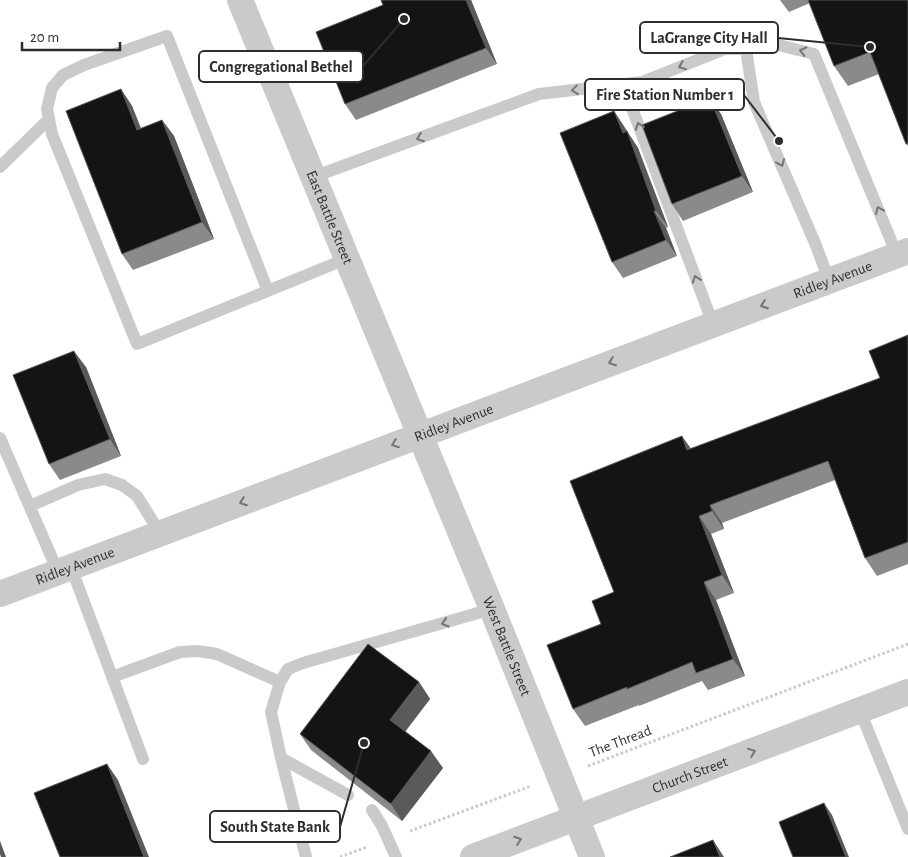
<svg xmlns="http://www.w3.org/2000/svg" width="908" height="857" viewBox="0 0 908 857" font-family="'Alegreya Sans',sans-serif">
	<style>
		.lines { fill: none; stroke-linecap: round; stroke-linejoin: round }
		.path { stroke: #cacaca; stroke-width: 3; stroke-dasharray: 2.5 2.5; stroke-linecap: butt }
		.lane { stroke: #cacaca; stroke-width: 12 }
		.street { stroke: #cacaca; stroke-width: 26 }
		.wall { fill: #8a8a8a }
		.shaded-wall { fill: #5a5a5a }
		.building { fill: #141414; stroke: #5a5a5a }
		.oneway { stroke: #747474 }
		.labels { text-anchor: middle; stroke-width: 5; stroke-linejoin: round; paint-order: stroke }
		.street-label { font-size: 15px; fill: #2d2d2d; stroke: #fff }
		.leader { fill: none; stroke: #2d2d2d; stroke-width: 2 }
		.callout-dot { fill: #2d2d2d; stroke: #fff; stroke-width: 2 }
		.callout { fill: #fff; stroke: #2d2d2d; stroke-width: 2 }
		.callout-label { font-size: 16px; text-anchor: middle; font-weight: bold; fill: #2d2d2d }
	</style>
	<rect width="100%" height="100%" fill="#fff"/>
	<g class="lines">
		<path class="path" d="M588,766L908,644
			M410,831L531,786
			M340,857L367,847"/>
		<path class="lane" d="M623,84L713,324
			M0,167L49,119
			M313,177L539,94L642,82L725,49H746
			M829,280L815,243L754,102L746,49L767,42L814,54L897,255
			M268,291L167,36L84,65L63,75L52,88L47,109L52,134L137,344L346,259
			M0,438L58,572
			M30,506L78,485L105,479L122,485L137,496L160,533
			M71,567L143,759
			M112,677L180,652L198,651L217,654L280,682
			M860,711L908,829
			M281,758L348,795
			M372,810L382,826L396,857
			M306,857L281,758L271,712L280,682L288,669L303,663L492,609"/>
		<g class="street">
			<path id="s1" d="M240,0L492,609L592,857"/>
			<path id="s2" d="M0,594L908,251"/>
			<path id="s3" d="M473,857L908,692"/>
		</g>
	</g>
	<path class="wall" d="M381,0H471L497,64L356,120L345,104L383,5Z
		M780,0H908V146L906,144L879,74L848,86L834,66L810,3L789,12Z
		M121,89L132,106L141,128L162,120L174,136L214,239L133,270L122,254Z
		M614,111L638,148L668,227L666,228L677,256L623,278L612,262Z
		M721,114L753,192L683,221L672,204Z
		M908,335V564L877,576L865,558L835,480L722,523L724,529L711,534L734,593L716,600L745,676L708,690L702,681L639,706V705L585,726L573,709L601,624L614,592L690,449L880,378Z
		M86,367L121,456L60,480L49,464Z
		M419,682L430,699L405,731L443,768L402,821L311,750L300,734Z"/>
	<path class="shaded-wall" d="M466,0H471L497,64L486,48Z
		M121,89L132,106L148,147L137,130Z
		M710,98L721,114L753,192L742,176Z
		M614,111L638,148L668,227L656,211Z
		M162,120L174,136L214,239L202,222Z
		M654,211L666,228L677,256L666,240Z
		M74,351L86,367L121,456L110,439Z
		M682,436L694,453L687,450Z
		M710,505L722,523L724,529L712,511Z
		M699,516L711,534L734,593L722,575Z
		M704,582L716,600L745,676L733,659Z
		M419,682L430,699L402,736L390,720Z
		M431,751L443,768L402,821L391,804Z
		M107,764L118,780L149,857H144Z
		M824,803L832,815L849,857H846Z
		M713,840L724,857H720Z
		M0,841L6,857H1L0,854Z"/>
	<path class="building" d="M381,0H466L486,48L345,104L316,32L383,5Z
		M808,0H908V143L906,144L870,52L834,66Z
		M121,89L137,130L162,120L202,222L122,254L66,111Z
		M710,98L742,176L672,204L642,125Z
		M614,111L623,133L627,131L656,211H654L666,240L612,262L560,133Z
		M908,335V542L865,558L828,461L710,505L712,511L699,516L722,575L704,582L733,659L696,673L692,662L627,689V687L573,709L547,645L601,624L592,601L614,592L570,481L682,436L687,450L880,378L869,351Z
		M74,351L110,439L49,464L13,375Z
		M368,644L419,682L390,720L431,751L391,804L300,734Z
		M107,764L144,857H60L34,793Z
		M824,803L846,857H793L779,822Z
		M713,840L720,857H670Z"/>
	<defs><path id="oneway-chevron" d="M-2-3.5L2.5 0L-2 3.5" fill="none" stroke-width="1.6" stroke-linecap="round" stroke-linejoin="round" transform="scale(1.25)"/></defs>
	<g class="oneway">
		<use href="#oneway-chevron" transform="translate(803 51) rotate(-166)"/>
		<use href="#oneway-chevron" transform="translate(682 66) rotate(158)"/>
		<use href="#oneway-chevron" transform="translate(575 90) rotate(173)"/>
		<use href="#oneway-chevron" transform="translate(639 126) rotate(-110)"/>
		<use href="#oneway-chevron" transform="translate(420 138) rotate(160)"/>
		<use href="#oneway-chevron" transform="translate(781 163) rotate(67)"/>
		<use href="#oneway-chevron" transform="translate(879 210) rotate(-113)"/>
		<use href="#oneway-chevron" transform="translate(696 279) rotate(-110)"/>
		<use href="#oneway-chevron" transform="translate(764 305) rotate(159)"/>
		<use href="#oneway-chevron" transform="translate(612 362) rotate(159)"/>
		<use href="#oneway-chevron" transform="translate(395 444) rotate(159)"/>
		<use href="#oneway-chevron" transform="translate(243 502) rotate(159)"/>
		<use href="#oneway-chevron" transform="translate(445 623) rotate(164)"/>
		<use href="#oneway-chevron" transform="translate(752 752) rotate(-21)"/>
		<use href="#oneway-chevron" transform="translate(518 840) rotate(-20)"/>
	</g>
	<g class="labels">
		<g class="street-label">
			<text dy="5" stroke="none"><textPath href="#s1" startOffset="235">East Battle Street</textPath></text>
			<text dy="5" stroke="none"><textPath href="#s2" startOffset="890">Ridley Avenue</textPath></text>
			<text dy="5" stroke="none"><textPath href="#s2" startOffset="485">Ridley Avenue</textPath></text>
			<text dy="5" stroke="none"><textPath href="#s2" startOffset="80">Ridley Avenue</textPath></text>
			<text dy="5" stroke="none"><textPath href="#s1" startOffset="699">West Battle Street</textPath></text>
			<text transform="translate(620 741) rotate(-21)" y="5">The Thread</text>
			<text dy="5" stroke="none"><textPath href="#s3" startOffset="232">Church Street</textPath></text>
		</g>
	</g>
	<path class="leader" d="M870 47L778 38M404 19L363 66M779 141L744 95M364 743L340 827"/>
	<g class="callout-dot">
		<circle cx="870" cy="47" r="5"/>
		<circle cx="404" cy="19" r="5"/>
		<circle cx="779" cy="141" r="5"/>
		<circle cx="364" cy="743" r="5"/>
	</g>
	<g class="callout">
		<rect x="640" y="22" width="138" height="31" rx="5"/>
		<rect x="199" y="51" width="164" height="31" rx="5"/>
		<rect x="585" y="79" width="159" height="31" rx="5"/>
		<rect x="210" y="811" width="130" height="31" rx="5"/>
	</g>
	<g class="callout-label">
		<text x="709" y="43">LaGrange City Hall</text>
		<text x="281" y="72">Congregational Bethel</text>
		<text x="665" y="100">Fire Station Number 1</text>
		<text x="275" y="832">South State Bank</text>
	</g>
	<path d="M22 42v8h98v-8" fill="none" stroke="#2d2d2d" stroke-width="2.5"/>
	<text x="30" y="42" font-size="15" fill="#2d2d2d" stroke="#ffffff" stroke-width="4" paint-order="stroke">20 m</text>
</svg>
